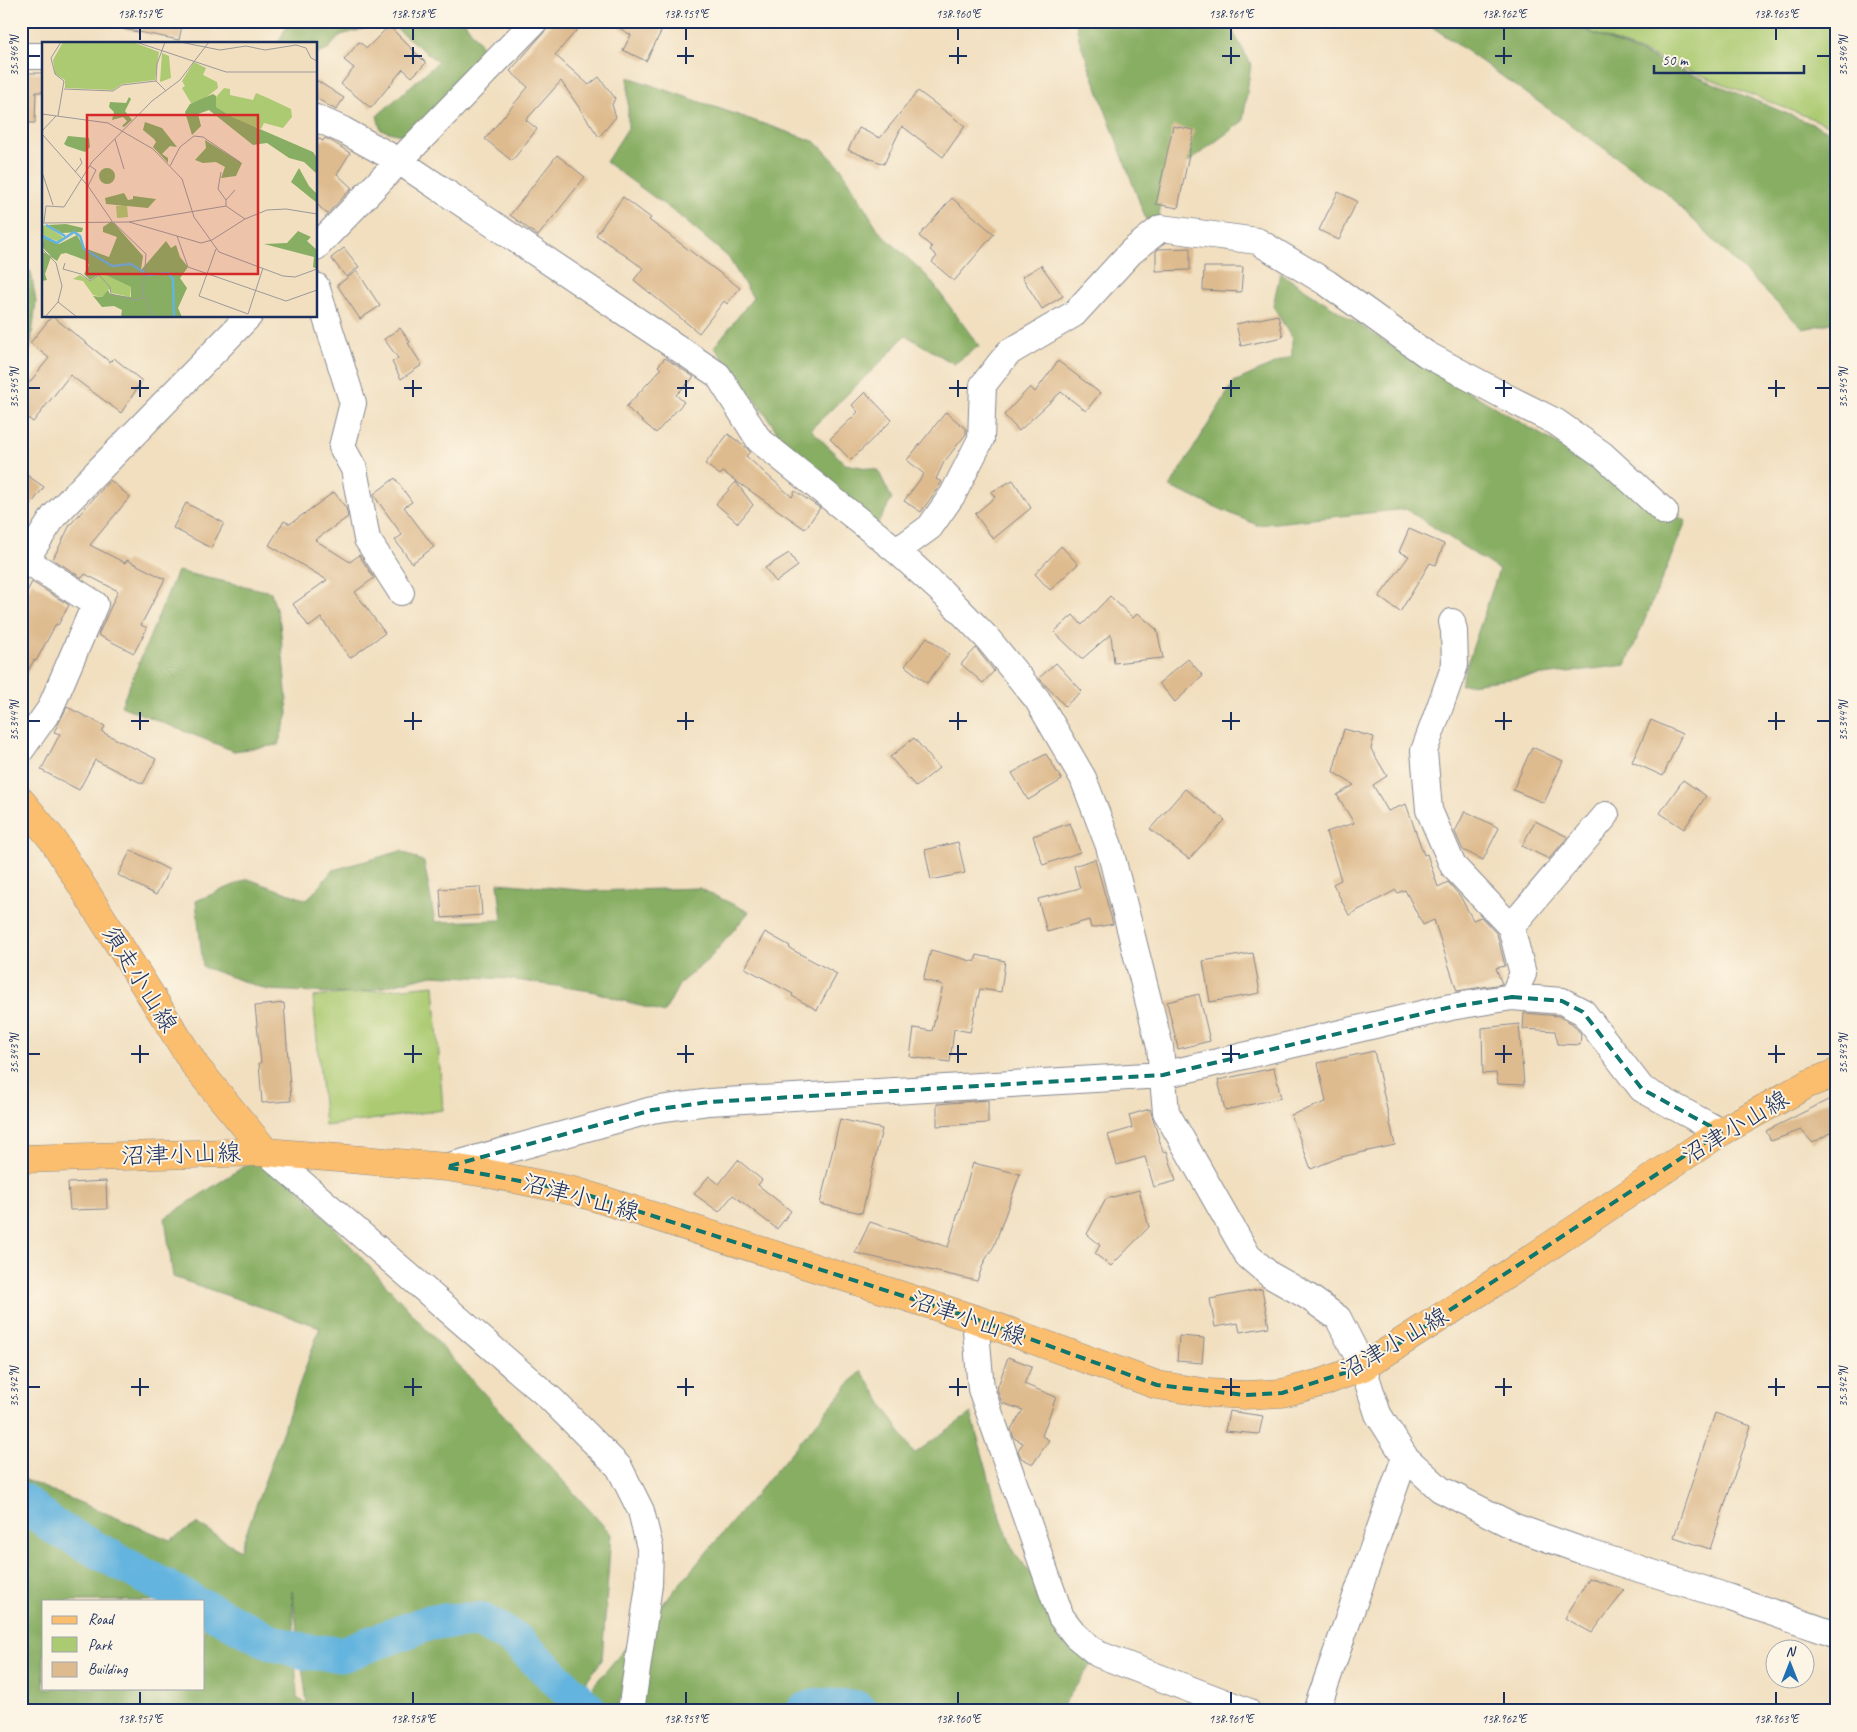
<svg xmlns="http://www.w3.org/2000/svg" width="1857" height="1732" viewBox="0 0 1857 1732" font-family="Caveat,'Klee One',sans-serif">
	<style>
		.green { fill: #abca71; stroke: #637c68 }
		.forest { fill: #88ae63; stroke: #526e60; fill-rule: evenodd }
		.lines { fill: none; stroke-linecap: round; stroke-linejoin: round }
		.river { stroke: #63b4de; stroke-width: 36 }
		.building { fill: #debb8f }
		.minor-casing { stroke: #86878f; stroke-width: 28 }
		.major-casing { stroke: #86878f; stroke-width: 29 }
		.minor { stroke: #fff; stroke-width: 26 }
		.major { stroke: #fabe6e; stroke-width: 28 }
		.marked { fill: none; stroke: #0f766e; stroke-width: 4; stroke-dasharray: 10 6; stroke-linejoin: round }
		.ticks { fill: none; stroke: #1b2f5e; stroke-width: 2 }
		.labels { text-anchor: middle; stroke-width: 4; stroke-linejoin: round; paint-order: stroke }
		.street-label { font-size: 24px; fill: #1b2f5e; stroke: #fcf5e5 }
		.inset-river { fill: none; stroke: #63b4de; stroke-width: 2.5 }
		.inset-road { fill: none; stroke: #9b9999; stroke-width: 1 }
		.view { fill: #d62828; fill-opacity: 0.15; stroke: #d62828; stroke-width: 2.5 }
		.inset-edge { fill: none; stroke: #1b2f5e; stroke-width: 2.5 }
		.neatline { fill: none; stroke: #1b2f5e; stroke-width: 2 }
		.ticks-label { font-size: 12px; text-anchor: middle; fill: #1b2f5e }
	</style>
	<rect width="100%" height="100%" fill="#fcf5e5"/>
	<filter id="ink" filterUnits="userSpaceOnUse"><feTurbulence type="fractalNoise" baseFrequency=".02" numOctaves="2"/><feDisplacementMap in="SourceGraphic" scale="10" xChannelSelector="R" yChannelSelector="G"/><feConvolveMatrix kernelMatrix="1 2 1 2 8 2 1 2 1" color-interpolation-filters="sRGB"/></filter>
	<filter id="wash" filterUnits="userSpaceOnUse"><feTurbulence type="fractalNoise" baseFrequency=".0096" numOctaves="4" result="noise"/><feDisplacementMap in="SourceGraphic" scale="20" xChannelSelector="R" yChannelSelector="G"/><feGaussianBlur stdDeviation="1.12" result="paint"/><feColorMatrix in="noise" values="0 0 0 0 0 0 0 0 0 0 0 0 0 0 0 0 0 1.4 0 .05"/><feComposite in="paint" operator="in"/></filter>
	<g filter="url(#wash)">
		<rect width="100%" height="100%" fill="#f1dfc0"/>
		<path class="green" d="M1573,21H1836V128L1591,32Z
			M434,985L443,1110L325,1126L313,997Z"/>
		<path class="forest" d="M290,21H464L485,51C473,68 423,128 404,134C398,136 388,131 381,130L377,116L438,62L388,22L341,35L326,51L316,54V44H277Z
			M1076,21H1227L1251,64L1243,121L1175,172L1163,175L1159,219L1146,220L1079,39Z
			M1424,21H1569L1578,27L1836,134V322L1803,329L1663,190Z
			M628,77L816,142L841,168L879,231L928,277L979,346L954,364L905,335L886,357L811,429L845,464L878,470L892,499L877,525L787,448L765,413L714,347L753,298L728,257L677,214L606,162L628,128Z
			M21,263L31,272L36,302L30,351L21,358Z
			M1280,273L1384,341L1686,521L1626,665L1460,685L1499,570L1406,509L1257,525L1170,487L1234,382L1292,356V339L1273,306Z
			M177,571L271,592L280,623L288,714L278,745L234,751L121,706Z
			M401,851L424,862L435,922L502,920L498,883L591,891L699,888L749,912L710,958L680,983L664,1013L591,991L509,979L432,975L355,994L268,990L203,967L196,901L248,879L307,900L333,870Z
			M266,1152L611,1534L602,1660L564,1711H21V1478L170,1540L197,1524L240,1550L320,1327L173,1277L165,1218ZM292,1591L307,1704L297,1698ZM44,1601H204V1688H44Z
			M861,1370L914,1454L971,1413L997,1507L1014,1553L1098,1654L1059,1711H572Z"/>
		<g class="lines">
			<path class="river" d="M21,1500L53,1526L191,1601
				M204,1607L270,1642L306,1652L343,1654L431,1622L480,1620L517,1641L590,1711
				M804,1711L817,1706L855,1708L860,1711"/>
		</g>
		<g id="blocks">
			<path class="building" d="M124,21H183L179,40L123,29Z
				M554,21H585L555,55L589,85L599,77L615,98L612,105L616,117L599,137L561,81L526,120L537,129L512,161L485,139L528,87L510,71Z
				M607,21H645L662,30L646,61L623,50L631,35Z
				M389,26L426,63L412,77L403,69L371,108L341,84L354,68L344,60L359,42L367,48Z
				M21,73H44V92H36L35,123H21Z
				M316,80L344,98L336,110L316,98Z
				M918,91L965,126L943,157L902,126L884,164L848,150L859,128L880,138Z
				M1173,126L1194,130L1178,208L1156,204Z
				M316,137L323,141L325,138L333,142L350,153L337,174L352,188L327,214L316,203Z
				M557,155L585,177L538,236L510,215Z
				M1338,192L1357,201L1339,240L1319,230Z
				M623,197L651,218L649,220L740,288L727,304L724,301L699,333L634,280L643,268L596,235Z
				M952,198L994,234L954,281L932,262L937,256L930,250L932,247L919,236Z
				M344,248L359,267L346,277L331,258Z
				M1190,248V270L1156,271V251L1159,249Z
				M1041,265L1063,296L1042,309L1022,277Z
				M1204,267H1243L1241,292L1203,290Z
				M357,271L380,306L360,319L337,285Z
				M1278,315L1283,337L1241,346L1236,324Z
				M52,316L110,362L114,358L142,381L121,413L70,375L33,422L21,413V393L49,358L30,343Z
				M400,328L410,342L408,343L422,365L401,379L392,362L398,358L384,339Z
				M665,358L694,377L676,395L684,402L656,433L626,407L661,369L658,366Z
				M1058,361L1100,393L1086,411L1061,392L1019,431L1004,415L1030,387L1035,392Z
				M865,392L892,420L851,460L830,439L858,412L852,405Z
				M946,412L966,429V434L944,462L936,479L942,482L921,512L904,501L924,474L907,460Z
				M728,434L747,448L750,452L746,456L792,497L795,491L820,508L805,529L723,472L720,475L705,464Z
				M21,471L44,487L21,518Z
				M395,478L412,502L404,507L434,547L412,563L395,540L402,535L375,497L374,494Z
				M110,480L130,497L90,545L125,563L127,560L165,579L141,625L147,628L134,653L98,635L118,591L85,574L82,578L53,559L70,525Z
				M1013,480L1031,508L993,539L975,514L995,497L991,492Z
				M736,482L753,505L738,523L716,504Z
				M334,492L346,508L348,517L315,540L350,562L359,555L374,578L355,592L385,633L350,658L321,618L309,627L293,604L327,580L269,545L284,521L290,524Z
				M186,503L224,523L211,548L173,528Z
				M1409,529L1444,544L1436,565L1430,563L1400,612L1379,597L1409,556L1399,552Z
				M1061,546L1078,564L1050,590L1035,574Z
				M789,553L798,566L776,582L765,568Z
				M32,582L69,605L58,625L56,624L36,661L34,660L21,684V603Z
				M1110,596L1133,618L1138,613L1157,630L1163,658L1114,663L1111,634L1082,659L1054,632L1073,615L1082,625Z
				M927,637L949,654L927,683L905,666Z
				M976,648L994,671L983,683L961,664Z
				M1188,659L1203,676L1175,702L1159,683Z
				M1056,663L1082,691L1065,706L1039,678Z
				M67,707L105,726L102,732L156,759L143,784L95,760L79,790L41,770L60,734L54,732Z
				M1651,720L1682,734L1663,776L1632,762Z
				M1344,729L1374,737L1371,749L1387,776L1373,785L1388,811L1406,804L1424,855L1427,854L1438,887L1448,882L1460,896L1473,920L1481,917L1497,934L1505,966L1496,968L1502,984L1457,991L1434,920L1423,925L1405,890L1397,893L1396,890L1349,915L1333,884L1341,880L1326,832L1354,823L1337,795L1354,785L1333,772Z
				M914,738L939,768L916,787L890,757Z
				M1532,747L1563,761L1544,803L1513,790Z
				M1046,754L1062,780L1028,800L1012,773Z
				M1683,780L1706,796L1684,829L1660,813Z
				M1185,789L1225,820L1189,859L1150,829Z
				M1465,811L1499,828L1483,860L1463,850L1455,832Z
				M1535,821L1568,837L1549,859L1522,846Z
				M1070,823L1080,852L1043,865L1033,836Z
				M958,842L965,873L931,880L925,850Z
				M131,850L169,870L156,895L118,875Z
				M1095,859L1113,924L1091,928L1089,920L1047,932L1038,899L1080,888L1074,866Z
				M480,887L482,915L442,918L440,889Z
				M765,932L790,946L789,948L837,974L817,1010L792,996L793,994L745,968Z
				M931,950L975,962L977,955L1005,961L1001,992L980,989L970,1032L954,1029L950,1062L910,1057L914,1028L932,1031L943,985L923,980Z
				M1253,953L1260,993L1210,1002L1203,961Z
				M1199,994L1210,1041L1178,1049L1167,1002Z
				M284,1003L291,1101L262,1103L259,1063H261L255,1006Z
				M1524,1013L1558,1016L1573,1024L1581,1034L1580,1045L1558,1044L1555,1031L1523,1029Z
				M1519,1024L1524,1085L1498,1084L1496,1073L1483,1074L1482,1028Z
				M1374,1051L1395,1145L1341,1157L1311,1169L1291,1115L1326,1102L1318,1063Z
				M1274,1068L1281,1098L1225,1110L1218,1080Z
				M1836,1096V1129L1813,1143L1801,1130L1771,1141L1766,1131Z
				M988,1100V1123L937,1126V1104Z
				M1150,1109L1163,1152L1167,1151L1176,1181L1154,1187L1145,1157L1117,1165L1108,1135L1132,1128L1129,1115Z
				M840,1119L882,1129L862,1213L820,1204Z
				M738,1160L762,1180L758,1185L791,1211L777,1229L733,1195L719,1212L694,1194L709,1176L719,1184Z
				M973,1163L1020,1174L994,1246L984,1262L977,1281L855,1253L870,1222L948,1247Z
				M106,1181L107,1209L70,1210L68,1183Z
				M1139,1190L1149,1227L1111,1266L1095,1254L1100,1245L1087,1234L1106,1199Z
				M1262,1289L1269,1327L1240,1332L1238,1323L1215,1327L1210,1299Z
				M1179,1336L1204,1338L1202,1363L1177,1361Z
				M1008,1357L1032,1366L1024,1384L1056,1397L1042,1436L1049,1440L1033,1464L1021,1458L1018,1450L1023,1443L1014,1438L1011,1429L1023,1410L1002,1403L997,1389Z
				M1229,1411L1263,1416L1259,1434L1225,1431Z
				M1715,1413L1751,1426L1710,1549L1674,1537Z
				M1589,1578L1625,1590L1592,1633L1565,1618Z"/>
		</g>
	</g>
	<g filter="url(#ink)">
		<use href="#blocks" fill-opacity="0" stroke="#86878f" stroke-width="1"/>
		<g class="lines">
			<defs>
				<path id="minor" d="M21,56H44
					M316,118L343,130L399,161L718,375L759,440L897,551L941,591L987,638L1037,699L1083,778L1109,846L1160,1047L1166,1112L1248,1256L1270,1275L1307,1296L1338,1318L1363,1367L1378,1414L1405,1457L1440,1489L1515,1527L1580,1550L1731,1598L1836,1635
					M316,247L535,21
					M316,286L353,403L342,447L354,469L367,539L401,592
					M897,551L930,527L953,494L981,439L983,385L1008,353L1074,314L1131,252L1161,228L1257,241L1327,283L1426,354L1504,396L1556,422L1603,455L1665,512
					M21,567L54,516L249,316
					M1452,622L1454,631L1455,665L1424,751L1429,810L1453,866L1511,927
					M21,750L50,709L95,604L26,560
					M1512,997L1523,974L1511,927L1606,815
					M266,1152L551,1399L619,1467L641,1511L650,1548L649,1585L631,1711
					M446,1167L652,1110L709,1102L1163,1075L1451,1007L1512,997L1562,1001L1583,1012L1642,1089L1721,1132
					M975,1319L981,1389L1061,1617L1076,1636L1098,1654L1247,1711
					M1316,1711L1405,1457"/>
				<path id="major" d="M21,801L53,840L196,1067L266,1152
					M21,1159L266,1152L446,1167L485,1173L578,1192L975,1319L1157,1385L1209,1393L1245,1395L1282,1393L1324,1382L1363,1367L1511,1272L1721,1132L1808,1084L1836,1073"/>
			</defs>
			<use href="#minor" class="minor-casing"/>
			<use href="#major" class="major-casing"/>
			<use href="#minor" class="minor"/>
			<use href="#major" class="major"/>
		</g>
	</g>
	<path class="marked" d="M1512,997L1562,1001L1583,1012L1642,1089L1721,1132L1363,1367L1282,1393L1245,1395L1157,1385L975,1319L578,1192L446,1167L652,1110L709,1102L1163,1075L1451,1007Z"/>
	<path class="ticks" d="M140,28V40M413,28V40M686,28V40M958,28V40M1231,28V40M1504,28V40M1776,28V40M413,47V64M686,47V64M958,47V64M1231,47V64M1504,47V64M28,56H40M404,56H422M677,56H694M949,56H967M1222,56H1240M1495,56H1512M1817,56H1830M140,380V397M413,380V397M686,380V397M958,380V397M1231,380V397M1504,380V397M1776,380V397M28,388H40M131,388H149M404,388H422M677,388H694M949,388H967M1222,388H1240M1495,388H1512M1768,388H1785M1817,388H1830M140,712V730M413,712V730M686,712V730M958,712V730M1231,712V730M1504,712V730M1776,712V730M28,721H40M131,721H149M404,721H422M677,721H694M949,721H967M1222,721H1240M1495,721H1512M1768,721H1785M1817,721H1830M140,1045V1063M413,1045V1063M686,1045V1063M958,1045V1063M1231,1045V1063M1504,1045V1063M1776,1045V1063M28,1054H40M131,1054H149M404,1054H422M677,1054H694M949,1054H967M1222,1054H1240M1495,1054H1512M1768,1054H1785M1817,1054H1830M140,1378V1396M413,1378V1396M686,1378V1396M958,1378V1396M1231,1378V1396M1504,1378V1396M1776,1378V1396M28,1387H40M131,1387H149M404,1387H422M677,1387H694M949,1387H967M1222,1387H1240M1495,1387H1512M1768,1387H1785M1817,1387H1830M140,1692V1704M413,1692V1704M686,1692V1704M958,1692V1704M1231,1692V1704M1504,1692V1704M1776,1692V1704"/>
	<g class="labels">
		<g class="street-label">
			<text transform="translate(140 979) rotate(58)" y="8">須走小山線</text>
			<text transform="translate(1735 1127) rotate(-31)" y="8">沼津小山線</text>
			<text transform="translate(181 1154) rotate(-2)" y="8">沼津小山線</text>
			<text transform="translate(581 1197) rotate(15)" y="8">沼津小山線</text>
			<text transform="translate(968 1318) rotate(19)" y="8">沼津小山線</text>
			<text transform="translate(1394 1343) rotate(-30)" y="8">沼津小山線</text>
		</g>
	</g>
	<g transform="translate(42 42)">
		<rect width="275" height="275" fill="#f1dfc0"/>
		<path d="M21,0H91L117,10L113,38L80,42L71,48L23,46V38L13,32L11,18ZM120,11L127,14L129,36L118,40ZM152,20L164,26L161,33L175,40L176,46L158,60L149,61L140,46L143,44L140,39ZM182,46L188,47V53L211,58L214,51L228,57L249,67L250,75L241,86L222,81L219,87L191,76L174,65V55ZM85,163L86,175L75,176L74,164ZM3,183L21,195L18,200L2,194L0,205V185ZM59,231L89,245L88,255L70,251L67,247L60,255L51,253L41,239L31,237L38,233L48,239Z" fill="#abca71"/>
		<path d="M171,52L174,54V65L190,75L271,110L275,116V132L262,120L247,116L225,101L211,103L167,68L156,72L159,84L150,93L143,70L148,62ZM87,55L89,57L83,69L90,78L82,85L80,84L85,79L81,75L70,78L72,70L67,65L68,60L84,61ZM103,80L120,86L135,105L128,104L120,112L126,116V121L111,105L114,100L112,97L101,88ZM26,94L47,96L48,105L43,110L25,104L22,102ZM163,98L200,121L194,134L179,136L183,125L174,120L161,121L153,118L164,106ZM257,126L267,144L275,152V161L249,140ZM57 134a8 8 0 1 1 16 0a8 8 0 1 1-16 0ZM82,151L86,158L91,157V154L114,157L106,166L64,162L63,156ZM70,179L101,214L99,228L124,199L129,206L134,203L138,215L146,225L138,236L145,246L136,266L140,275H79L80,268L72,264L60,265L51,254L60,255L66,248L68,252L89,255V245L59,231L48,238L42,232L47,223L43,218L24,211L19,212L15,219L9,215L3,232L5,238L0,239V212L1,210L9,214L0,205L2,195L17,202L35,193L42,206L67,215L75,195L61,190V185ZM24,182L41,186L40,190L20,191L6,183ZM256,189L269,195L265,199L275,208V227L271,225L272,215L222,202L245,201Z" fill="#88ae63"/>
		<path class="inset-river" d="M4,183L23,194M0,194L15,201L32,190L38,194L42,207L70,224L89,222L106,233L126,231L131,237L132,275"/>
		<path class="inset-road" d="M94,0L184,30H275M123,0L115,22L114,39L124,49M138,0L178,8L204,4L223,8L254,3L264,6L269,16L275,19M22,47L71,49L80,43L114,39M0,72L66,81L111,107L140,137L152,175L177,210L241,234L253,235L275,227M16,74L22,39L13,32L9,16L19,0M0,89L14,74M0,92L46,144L70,179M73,97L82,127M128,124L138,105L152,94L161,95L198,120M0,130L11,163M33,130L40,121L38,116M179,130L176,147L184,158M46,144L54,128L48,124M184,164V158L193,148M2,180L4,164L22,165L50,120L110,59L138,38L167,0M87,180L184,164L203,177M0,181L87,180L159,201L170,198L203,177L225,168L244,167L275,172M72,181L104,212L101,253L111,275M135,194L146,225L244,259L275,248M0,207L14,221L20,244L16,260L3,275M174,207L157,254L206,272L221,226M23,221L21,227L39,232L48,239L57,233L68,245L69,252L93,258L102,256M16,260L35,275"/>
		<path class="view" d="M45,73H216V232H45Z"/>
		<rect width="275" height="275" class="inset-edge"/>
	</g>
	<rect width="1857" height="1732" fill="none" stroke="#fcf5e5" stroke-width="55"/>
	<rect x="42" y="1600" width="162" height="90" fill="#fcf5e5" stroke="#a2a6af"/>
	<rect x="52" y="1616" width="25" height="8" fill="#fabe6e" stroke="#a2a6af"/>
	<text x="88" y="1624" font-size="15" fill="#1b2f5e">Road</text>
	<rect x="52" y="1637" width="25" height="15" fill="#abca71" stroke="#a2a6af"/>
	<text x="88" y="1650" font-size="15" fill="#1b2f5e">Park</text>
	<rect x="52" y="1662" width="25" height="15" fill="#debb8f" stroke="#a2a6af"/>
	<text x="88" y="1674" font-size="15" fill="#1b2f5e">Building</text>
	<g transform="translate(1790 1664)"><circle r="24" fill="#fcf5e5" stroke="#a2a6af"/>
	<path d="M0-4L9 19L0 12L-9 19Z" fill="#1f6fb2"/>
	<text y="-8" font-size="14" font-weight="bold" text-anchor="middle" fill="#1b2f5e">N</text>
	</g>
	<path d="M1654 65v8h150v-8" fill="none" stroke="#1b2f5e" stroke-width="2.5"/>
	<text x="1662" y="65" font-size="15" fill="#1b2f5e" stroke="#fcf5e5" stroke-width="4" paint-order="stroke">50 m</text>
	<rect x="28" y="28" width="1802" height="1676" class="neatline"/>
	<g class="ticks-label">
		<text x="140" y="18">138.957°E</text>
		<text x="413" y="18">138.958°E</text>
		<text x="686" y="18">138.959°E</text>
		<text x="958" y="18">138.960°E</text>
		<text x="1231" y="18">138.961°E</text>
		<text x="1504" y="18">138.962°E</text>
		<text x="1776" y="18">138.963°E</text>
		<text transform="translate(14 56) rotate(-90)" y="4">35.346°N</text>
		<text transform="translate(1843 56) rotate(-90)" y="4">35.346°N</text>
		<text transform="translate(14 388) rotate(-90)" y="4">35.345°N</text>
		<text transform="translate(1843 388) rotate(-90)" y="4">35.345°N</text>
		<text transform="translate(14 721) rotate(-90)" y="4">35.344°N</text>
		<text transform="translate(1843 721) rotate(-90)" y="4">35.344°N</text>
		<text transform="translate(14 1054) rotate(-90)" y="4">35.343°N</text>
		<text transform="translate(1843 1054) rotate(-90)" y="4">35.343°N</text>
		<text transform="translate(14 1387) rotate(-90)" y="4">35.342°N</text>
		<text transform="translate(1843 1387) rotate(-90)" y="4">35.342°N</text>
		<text x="140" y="1723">138.957°E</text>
		<text x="413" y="1723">138.958°E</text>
		<text x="686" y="1723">138.959°E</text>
		<text x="958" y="1723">138.960°E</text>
		<text x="1231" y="1723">138.961°E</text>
		<text x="1504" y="1723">138.962°E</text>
		<text x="1776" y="1723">138.963°E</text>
	</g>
</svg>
